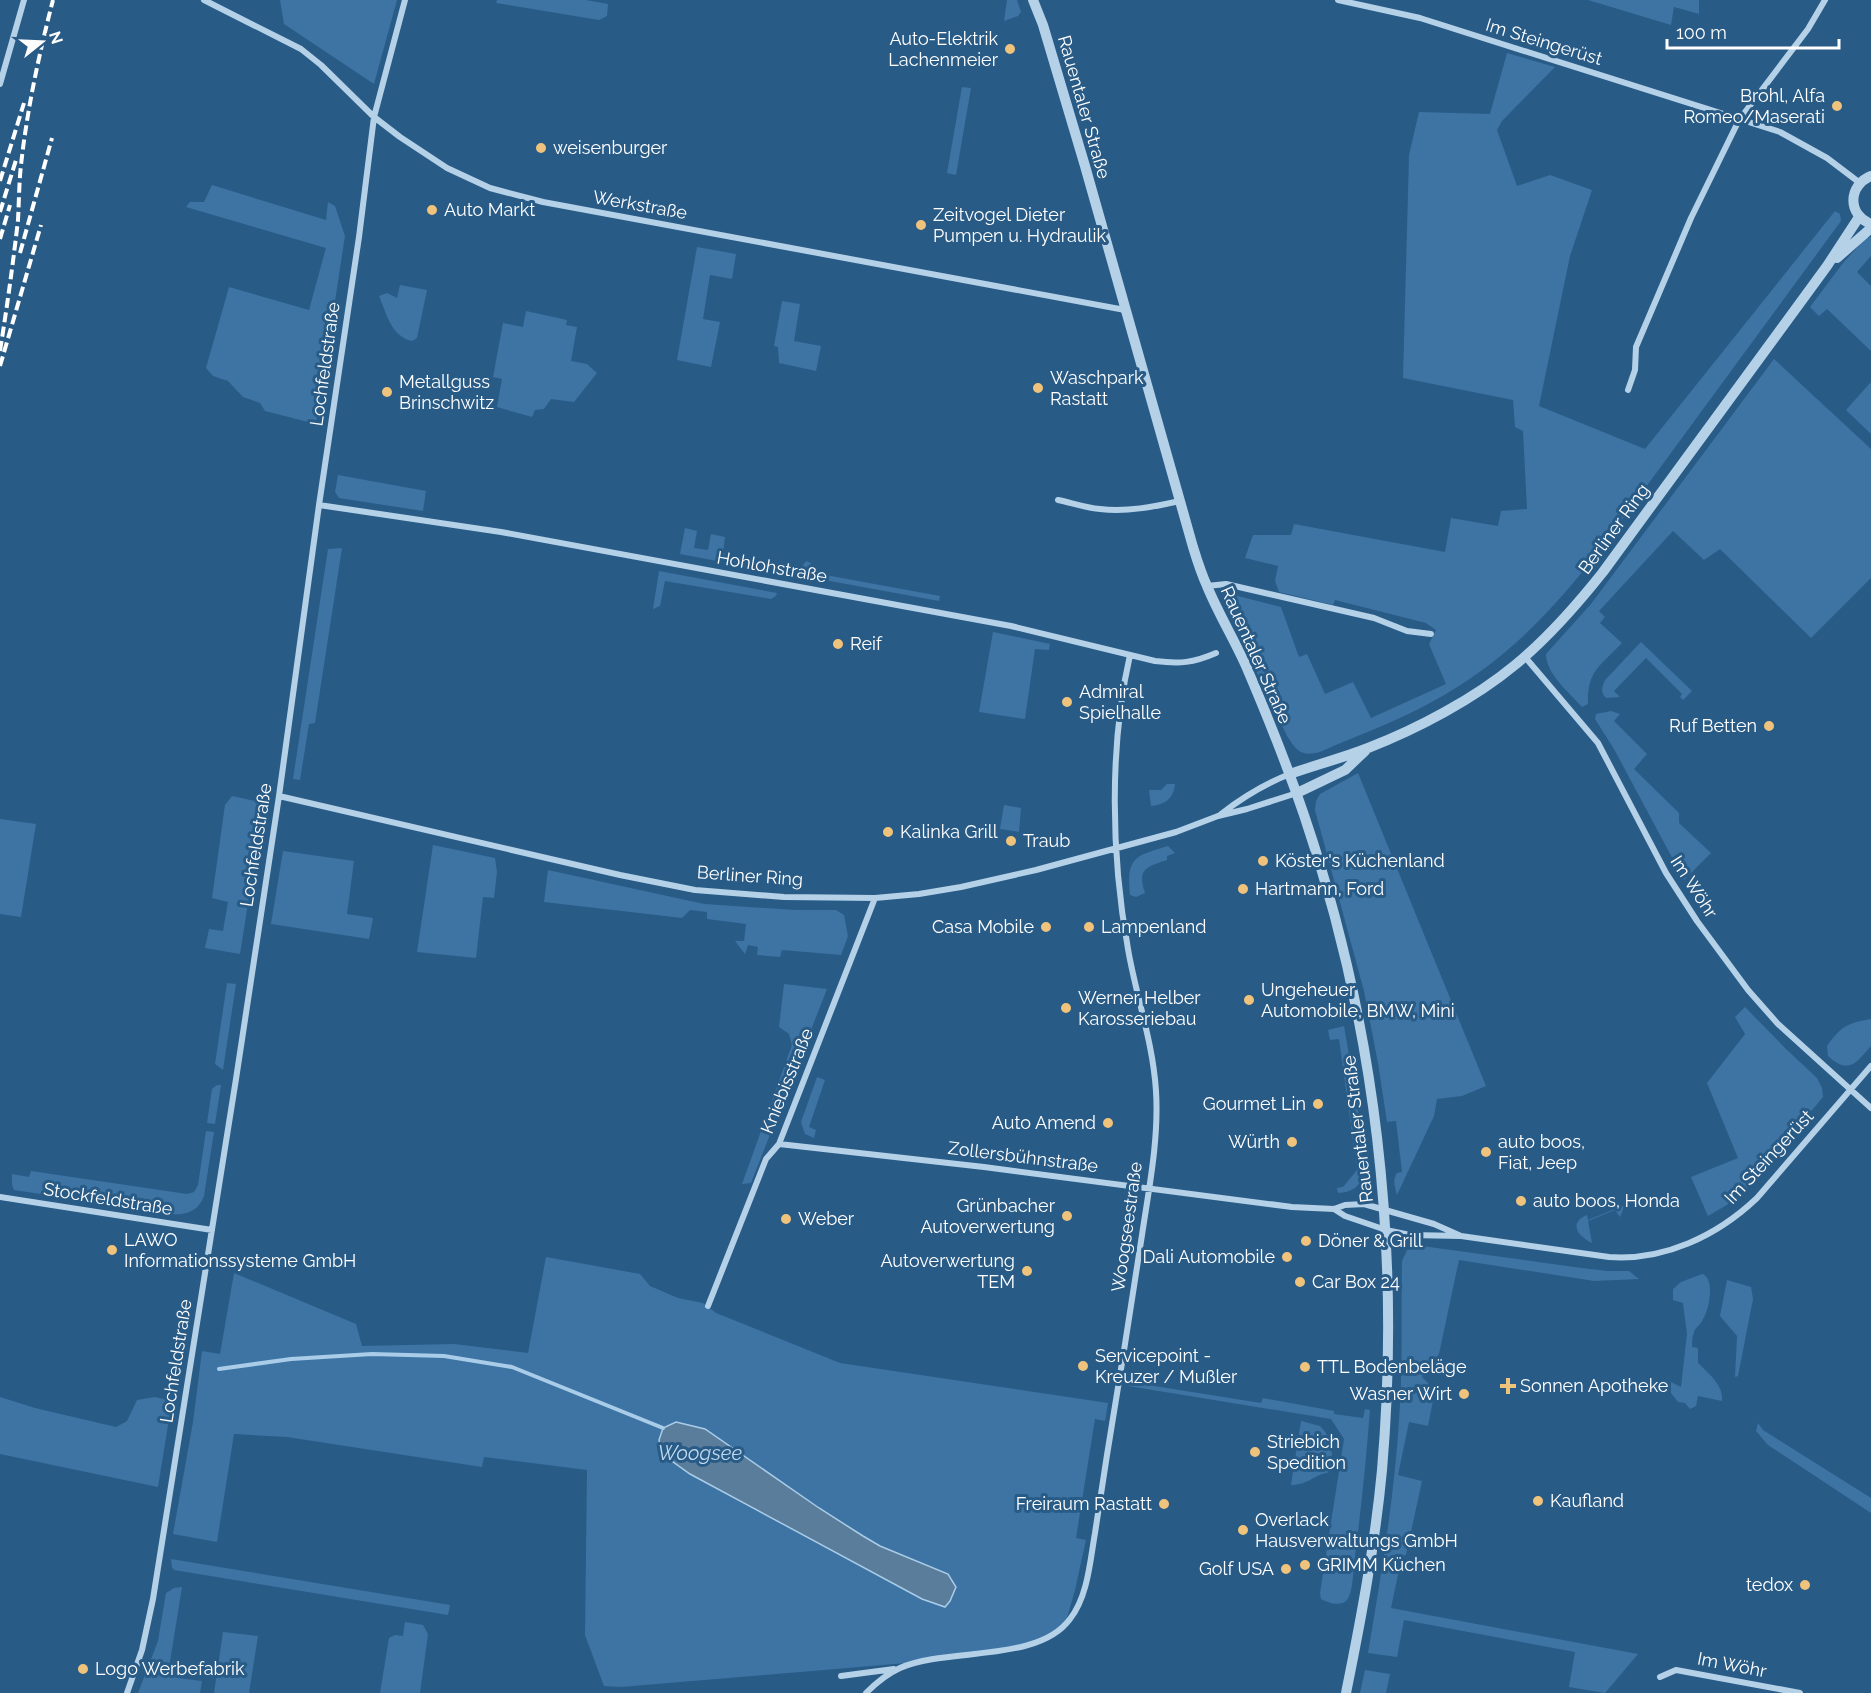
<svg xmlns="http://www.w3.org/2000/svg" width="1871" height="1693" viewBox="0 0 1871 1693" font-family="Raleway,sans-serif">
	<style>
		.green { fill: #3d74a3; fill-rule: evenodd }
		.water { fill: #5a7d9b; stroke: #a9cce8; stroke-width: 1.5 }
		.lines { fill: none; stroke-linecap: round; stroke-linejoin: round }
		.stream { stroke: #a9cce8; stroke-width: 4 }
		.minor { stroke: #b4d1e8; stroke-width: 6 }
		.tertiary { stroke: #b4d1e8; stroke-width: 10 }
		.rail { stroke: #fff; stroke-width: 4; stroke-dasharray: 10 4.5; stroke-linecap: butt }
		.poi-dot { fill: #efc37b; stroke: #295b87; stroke-width: 2 }
		.labels { text-anchor: middle; stroke-width: 6; stroke-linejoin: round; paint-order: stroke }
		.poi-label { font-size: 18px; fill: #fff; stroke: #295b87; text-anchor: start }
		.street-label { font-size: 18px; fill: #fff; stroke: #295b87 }
		.water-label { font-size: 20px; font-style: italic; fill: #c0daef; stroke: #295b87 }
	</style>
	<rect width="100%" height="100%" fill="#295b87"/>
	<path class="green" d="M280,0H397L374,84L284,24Z
		M497,0H586L608,4L607,16L599,20L496,3Z
		M1007,0H1017L1021,12L1018,16L1004,21Z
		M1588,0H1699V14L1674,7L1671,25Z
		M1507,53L1555,67L1502,121L1497,130L1517,186L1550,175L1592,190L1570,256L1539,406L1645,449L1835,211L1840,214L1841,221L1602,547C1551,613 1504,663 1430,703C1395,722 1356,736 1320,752C1301,757 1297,751 1287,736L1226,608L1224,603L1225,598L1234,595L1281,607L1299,657L1307,654L1325,694L1353,682L1371,718L1446,684L1429,644L1436,630L1426,623L1335,600L1333,605L1279,592L1275,581L1278,566L1245,558L1253,535H1291L1294,524L1445,552L1451,518L1498,526L1501,511L1527,509L1523,431L1515,427L1513,400L1403,378L1409,155L1419,112L1490,114Z
		M962,87L971,88L956,175L947,173Z
		M212,185L326,220L328,202L335,206L345,236L316,424L265,411L260,403L243,397L228,381L213,376L206,368L229,287L309,310L326,248L186,207L190,202H204Z
		M1871,237V256L1857,272L1871,286V351L1827,309L1819,316L1810,307L1843,263L1866,238Z
		M697,247L736,254L732,279L710,275L703,319L720,322L711,367L677,360Z
		M400,285L427,290L417,338L412,341C391,336 387,315 379,296L387,293L397,298Z
		M782,301L800,304L794,341L821,346L816,371L779,363L778,347L774,346Z
		M526,311L567,320L566,325L577,327L571,361L587,364L597,373L574,402L551,399L544,409L535,410L532,417L497,407L502,379L493,377L503,323L523,327Z
		M1774,359L1871,449V578L1811,638L1720,549L1704,560L1673,531L1599,611L1605,617L1600,623L1622,643C1600,666 1587,671 1588,704L1582,707C1569,692 1546,674 1546,654L1591,604Z
		M1871,382V434L1846,410Z
		M338,475L426,491L423,511L339,498L335,492Z
		M685,528L697,531L694,548L708,550L711,534L725,537L723,553L750,558L749,567L680,554Z
		M342,548L315,723L309,724L300,780L293,779L328,549Z
		M806,561L811,563L809,572L940,596L939,601L808,577L804,573L803,565Z
		M659,571L777,593L776,596L771,599L665,581L660,606L653,609Z
		M993,632L1050,644L1049,650L1035,649L1025,719L979,712Z
		M1641,642L1692,691L1683,700L1680,697L1682,694L1646,658L1614,691L1620,697L1606,698C1600,692 1602,687 1605,680Z
		M1611,711L1620,714L1614,721L1647,754L1634,769L1679,813V823L1711,853L1684,880L1614,749L1595,719L1596,714Z
		M1358,773L1486,1086L1462,1096L1437,1099L1434,1116L1397,1195C1395,1187 1392,1181 1397,1173L1402,1172L1396,1121L1387,1122L1378,1063L1364,991L1315,810L1316,801L1320,794Z
		M1167,784H1175C1174,798 1165,805 1151,806L1149,790H1161Z
		M232,796L264,803L240,954L205,948L209,929L223,931L228,902L212,898L225,805Z
		M1004,805L1021,808L1019,832L1000,829Z
		M0,819L36,824L21,917L0,914Z
		M433,845L495,858L497,872L494,898L483,897L476,958L417,952Z
		M1168,846L1175,853L1167,856V860C1146,867 1137,869 1145,893L1136,897L1130,895C1126,857 1135,856 1168,846Z
		M283,851L354,861L347,914L373,918L369,939L271,924Z
		M548,870L704,904L796,910H836L844,915L848,936L841,955L782,950L780,957L757,955L758,947L748,945L745,954L735,941H744L746,924L707,919V912L690,910L682,918L544,902Z
		M227,983L236,984L223,1070L215,1064Z
		M784,984L827,989L751,1183L742,1184L792,1045L789,1034L779,1027Z
		M1745,1007L1786,1049L1817,1078L1822,1088L1823,1097L1748,1187L1730,1203L1708,1216L1691,1177L1738,1158L1707,1083L1745,1034L1735,1017Z
		M1871,1019V1046C1856,1063 1849,1075 1828,1056L1827,1046C1841,1026 1848,1023 1871,1019Z
		M1344,1026L1355,1090L1366,1170C1360,1186 1354,1192 1338,1193L1337,1188L1343,1187L1357,1170L1339,1039L1330,1040L1328,1030Z
		M817,1077L825,1080L809,1127L816,1130L814,1138L805,1134L801,1122Z
		M217,1085H221L215,1124L207,1123L212,1089Z
		M206,1131L214,1132L204,1196C194,1222 167,1214 145,1210L142,1206L137,1204L48,1190L41,1194L14,1190L12,1185V1174L29,1177L31,1171L187,1194L194,1192L198,1185Z
		M1625,1205L1620,1217L1615,1210L1588,1221L1592,1243C1578,1236 1568,1223 1587,1215L1588,1220Z
		M1422,1246L1574,1267L1607,1271H1629L1639,1279L1594,1281L1459,1260L1439,1354L1422,1377L1435,1390L1428,1426L1409,1422L1398,1475L1422,1481L1406,1555L1402,1556L1391,1608L1638,1654L1605,1693L1569,1687L1575,1652L1404,1620L1397,1657L1368,1653C1381,1576 1394,1499 1399,1421C1403,1368 1401,1315 1402,1261L1407,1250Z
		M546,1257L640,1274L650,1286L678,1298L703,1303L716,1313L840,1363L1108,1403L1105,1421L1095,1419L1076,1538L1086,1540L1075,1590L1065,1625L1024,1646L918,1662L621,1687L604,1686L585,1635L587,1470L484,1457L482,1467L287,1437L234,1434L217,1542L173,1534L193,1422L202,1351L220,1354L234,1273L356,1324L362,1346L454,1344L528,1353ZM705,1429L819,1508L863,1536L880,1546L948,1574L956,1587L950,1601L945,1607C896,1583 847,1557 798,1532C751,1508 705,1485 662,1454Z
		M1702,1274C1716,1278 1709,1311 1702,1321C1700,1325 1695,1328 1694,1332C1692,1337 1692,1342 1692,1347L1698,1348V1363C1708,1373 1724,1385 1722,1401L1698,1396L1696,1406L1690,1409L1685,1403L1678,1402L1671,1393V1382L1681,1387L1687,1334L1683,1303L1673,1300V1289L1681,1282Z
		M1727,1280L1751,1287L1753,1299L1738,1376L1735,1377L1737,1336L1720,1316Z
		M1129,1382L1261,1403L1263,1398L1334,1411V1414L1363,1418L1365,1409L1370,1410C1366,1461 1361,1512 1354,1563C1353,1573 1353,1592 1347,1600C1341,1607 1328,1603 1321,1599L1320,1593L1344,1439L1331,1419L1128,1386Z
		M0,1397L35,1408L116,1427L127,1421L137,1400L155,1397L172,1401L158,1487L0,1454Z
		M1301,1421L1320,1426C1334,1440 1333,1453 1330,1472C1313,1475 1308,1485 1291,1485Z
		M1758,1423L1763,1430L1871,1498V1513L1768,1445L1756,1431Z
		M171,1559L450,1605L448,1615L174,1570L172,1567Z
		M182,1587L168,1674L178,1676V1678L202,1681L200,1693H138L158,1641L166,1593L174,1588Z
		M405,1622L423,1625L428,1634L420,1693H380L389,1638L395,1635L403,1636Z
		M223,1632L258,1636L249,1693H214Z
		M1365,1670L1390,1674L1386,1693H1360Z"/>
	<path class="water" d="M676,1422L705,1429L819,1508L863,1536L880,1546L948,1574L956,1587L950,1601L945,1607L922,1599L690,1474L662,1454L659,1440L663,1428Z"/>
	<g class="lines">
		<path class="stream" d="M219,1369L291,1359L372,1354L444,1356L512,1367L663,1428"/>
		<path class="minor" d="M204,0L301,49L321,65L374,117L400,137L447,168L490,188L543,202L1125,310
			M1338,0L1420,18L1780,132L1827,158L1860,183
			M0,84L24,0
			M1628,390L1635,370L1636,347L1691,218L1739,120L1808,29L1825,0
			M1058,500C1072,503 1086,508 1100,509C1127,512 1153,507 1180,501
			M319,505L501,532L1011,626L1155,661C1180,664 1193,663 1216,653
			M1207,586L1226,584L1374,618L1407,631L1431,634
			M1525,657L1598,743L1666,873L1697,921L1748,990L1778,1024L1871,1108
			M279,796L620,875L695,890L784,897L875,898L919,894L961,887L1036,870L1176,832L1218,816L1247,809L1297,793
			M1221,814C1243,797 1264,784 1290,774
			M779,1144L984,1167L1292,1207L1334,1209L1345,1205L1364,1204L1434,1224L1461,1236
			M0,1197L212,1230
			M1334,1209L1345,1216L1386,1230L1410,1235L1461,1236L1609,1257C1664,1261 1717,1236 1757,1198L1871,1066
			M708,1306L766,1159L779,1144L875,898
			M841,1676L894,1669
			M1660,1677L1676,1670L1800,1693
			M127,1693L142,1650L153,1599L236,1079L279,796L319,505L359,237L374,117L405,0
			M866,1693C876,1683 887,1674 900,1668C948,1647 1038,1663 1070,1619C1088,1596 1090,1561 1095,1533C1099,1507 1103,1481 1107,1455C1119,1382 1131,1308 1142,1235C1149,1188 1159,1139 1156,1091C1153,1042 1136,996 1128,949C1111,855 1109,747 1130,655"/>
		<path class="tertiary" d="M1033,0L1043,25L1085,166L1193,547C1197,560 1201,573 1207,586C1218,613 1234,639 1246,666C1267,715 1287,765 1304,815C1376,1026 1401,1248 1382,1470C1375,1545 1361,1619 1346,1693
			M1871,176C1848,185 1847,215 1871,224
			M1837,258L1871,228
			M1290,774C1316,765 1342,758 1368,748C1417,729 1474,699 1515,665C1548,638 1576,606 1603,572L1827,266L1859,217
			M1297,793L1345,770L1365,751"/>
		<path class="rail" d="M0,181L24,103
			M0,212L16,160
			M0,239L10,205
			M20,253L52,138
			M0,351C7,307 13,264 18,220C19,202 19,183 21,165C27,110 39,54 53,0
			M0,366L41,225"/>
	</g>
	<g class="poi-dot">
		<circle cx="1010" cy="49" r="6"/>
		<circle cx="1837" cy="106" r="6"/>
		<circle cx="541" cy="148" r="6"/>
		<circle cx="432" cy="210" r="6"/>
		<circle cx="921" cy="225" r="6"/>
		<circle cx="1038" cy="388" r="6"/>
		<circle cx="387" cy="392" r="6"/>
		<circle cx="838" cy="644" r="6"/>
		<circle cx="1067" cy="702" r="6"/>
		<circle cx="1769" cy="726" r="6"/>
		<circle cx="888" cy="832" r="6"/>
		<circle cx="1011" cy="841" r="6"/>
		<circle cx="1263" cy="861" r="6"/>
		<circle cx="1243" cy="889" r="6"/>
		<circle cx="1046" cy="927" r="6"/>
		<circle cx="1089" cy="927" r="6"/>
		<circle cx="1249" cy="1000" r="6"/>
		<circle cx="1066" cy="1008" r="6"/>
		<circle cx="1318" cy="1104" r="6"/>
		<circle cx="1108" cy="1123" r="6"/>
		<circle cx="1292" cy="1142" r="6"/>
		<circle cx="1486" cy="1152" r="6"/>
		<circle cx="1521" cy="1201" r="6"/>
		<circle cx="1067" cy="1216" r="6"/>
		<circle cx="786" cy="1219" r="6"/>
		<circle cx="1306" cy="1241" r="6"/>
		<circle cx="112" cy="1250" r="6"/>
		<circle cx="1287" cy="1257" r="6"/>
		<circle cx="1027" cy="1271" r="6"/>
		<circle cx="1300" cy="1282" r="6"/>
		<circle cx="1083" cy="1366" r="6"/>
		<circle cx="1305" cy="1367" r="6"/>
		<path d="M1505 1377h6v6h6v6h-6v6h-6v-6h-6v-6h6z"/>
		<circle cx="1464" cy="1394" r="6"/>
		<circle cx="1255" cy="1452" r="6"/>
		<circle cx="1538" cy="1501" r="6"/>
		<circle cx="1164" cy="1504" r="6"/>
		<circle cx="1243" cy="1530" r="6"/>
		<circle cx="1305" cy="1565" r="6"/>
		<circle cx="1286" cy="1569" r="6"/>
		<circle cx="1805" cy="1585" r="6"/>
		<circle cx="83" cy="1669" r="6"/>
	</g>
	<g class="labels">
		<g class="poi-label">
			<text x="998" y="45" text-anchor="end">Auto-Elektrik<tspan x="998" dy="21">Lachenmeier</tspan></text>
			<text x="1825" y="102" text-anchor="end">Brohl, Alfa<tspan x="1825" dy="21">Romeo/Maserati</tspan></text>
			<text x="553" y="154">weisenburger</text>
			<text x="444" y="216">Auto Markt</text>
			<text x="933" y="221">Zeitvogel Dieter<tspan x="933" dy="21">Pumpen u. Hydraulik</tspan></text>
			<text x="1050" y="384">Waschpark<tspan x="1050" dy="21">Rastatt</tspan></text>
			<text x="399" y="388">Metallguss<tspan x="399" dy="21">Brinschwitz</tspan></text>
			<text x="850" y="650">Reif</text>
			<text x="1079" y="698">Admiral<tspan x="1079" dy="21">Spielhalle</tspan></text>
			<text x="1757" y="732" text-anchor="end">Ruf Betten</text>
			<text x="900" y="838">Kalinka Grill</text>
			<text x="1023" y="847">Traub</text>
			<text x="1275" y="867">Köster's Küchenland</text>
			<text x="1255" y="895">Hartmann, Ford</text>
			<text x="1034" y="933" text-anchor="end">Casa Mobile</text>
			<text x="1101" y="933">Lampenland</text>
			<text x="1261" y="996">Ungeheuer<tspan x="1261" dy="21">Automobile, BMW, Mini</tspan></text>
			<text x="1078" y="1004">Werner Helber<tspan x="1078" dy="21">Karosseriebau</tspan></text>
			<text x="1306" y="1110" text-anchor="end">Gourmet Lin</text>
			<text x="1096" y="1129" text-anchor="end">Auto Amend</text>
			<text x="1280" y="1148" text-anchor="end">Würth</text>
			<text x="1498" y="1148">auto boos,<tspan x="1498" dy="21">Fiat, Jeep</tspan></text>
			<text x="1533" y="1207">auto boos, Honda</text>
			<text x="1055" y="1212" text-anchor="end">Grünbacher<tspan x="1055" dy="21">Autoverwertung</tspan></text>
			<text x="798" y="1225">Weber</text>
			<text x="124" y="1246">LAWO<tspan x="124" dy="21">Informationssysteme GmbH</tspan></text>
			<text x="1318" y="1247">Döner &amp; Grill</text>
			<text x="1275" y="1263" text-anchor="end">Dali Automobile</text>
			<text x="1015" y="1267" text-anchor="end">Autoverwertung<tspan x="1015" dy="21">TEM</tspan></text>
			<text x="1312" y="1288">Car Box 24</text>
			<text x="1095" y="1362">Servicepoint -<tspan x="1095" dy="21">Kreuzer / Mußler</tspan></text>
			<text x="1317" y="1373">TTL Bodenbeläge</text>
			<text x="1520" y="1392">Sonnen Apotheke</text>
			<text x="1452" y="1400" text-anchor="end">Wasner Wirt</text>
			<text x="1267" y="1448">Striebich<tspan x="1267" dy="21">Spedition</tspan></text>
			<text x="1550" y="1507">Kaufland</text>
			<text x="1152" y="1510" text-anchor="end">Freiraum Rastatt</text>
			<text x="1255" y="1526">Overlack<tspan x="1255" dy="21">Hausverwaltungs GmbH</tspan></text>
			<text x="1317" y="1571">GRIMM Küchen</text>
			<text x="1274" y="1575" text-anchor="end">Golf USA</text>
			<text x="1793" y="1591" text-anchor="end">tedox</text>
			<text x="95" y="1675">Logo Werbefabrik</text>
		</g>
		<g class="street-label">
			<text transform="translate(1544 42) rotate(17)" y="6">Im Steingerüst</text>
			<text transform="translate(1084 107) rotate(74)" y="6">Rauentaler Straße</text>
			<text transform="translate(640 205) rotate(10)" y="6">Werkstraße</text>
			<text transform="translate(325 364) rotate(-82)" y="6">Lochfeldstraße</text>
			<text transform="translate(1614 529) rotate(-54)" y="6">Berliner Ring</text>
			<text transform="translate(772 567) rotate(10)" y="6">Hohlohstraße</text>
			<text transform="translate(1256 655) rotate(66)" y="6">Rauentaler Straße</text>
			<text transform="translate(256 845) rotate(-81)" y="6">Lochfeldstraße</text>
			<text transform="translate(750 876) rotate(4)" y="6">Berliner Ring</text>
			<text transform="translate(1694 887) rotate(57)" y="6">Im Wöhr</text>
			<text transform="translate(787 1081) rotate(-68)" y="6">Kniebisstraße</text>
			<text transform="translate(1358 1129) rotate(-97)" y="6">Rauentaler Straße</text>
			<text transform="translate(1023 1157) rotate(7)" y="6">Zollersbühnstraße</text>
			<text transform="translate(1769 1157) rotate(-47)" y="6">Im Steingerüst</text>
			<text transform="translate(108 1199) rotate(9)" y="6">Stockfeldstraße</text>
			<text transform="translate(1127 1227) rotate(-82)" y="6">Woogseestraße</text>
			<text transform="translate(176 1361) rotate(-81)" y="6">Lochfeldstraße</text>
			<text transform="translate(1732 1665) rotate(11)" y="6">Im Wöhr</text>
		</g>
		<g class="water-label">
			<text x="700" y="1460">Woogsee</text>
		</g>
	</g>
	<g transform="translate(42 42) rotate(72)" stroke="#295b87" stroke-width="4.5" paint-order="stroke">
	<path d="M0-4.5L10 22L0 15L-10 22Z" fill="#ffffff"/>
	<text y="-9" font-size="16" font-weight="bold" text-anchor="middle" fill="#ffffff">N</text>
	</g>
	<path d="M1667 39v9h172v-9" fill="none" stroke="#ffffff" stroke-width="3"/>
	<text x="1676" y="39" font-size="18" fill="#ffffff" stroke="#295b87" stroke-width="4.5" paint-order="stroke">100 m</text>
</svg>
